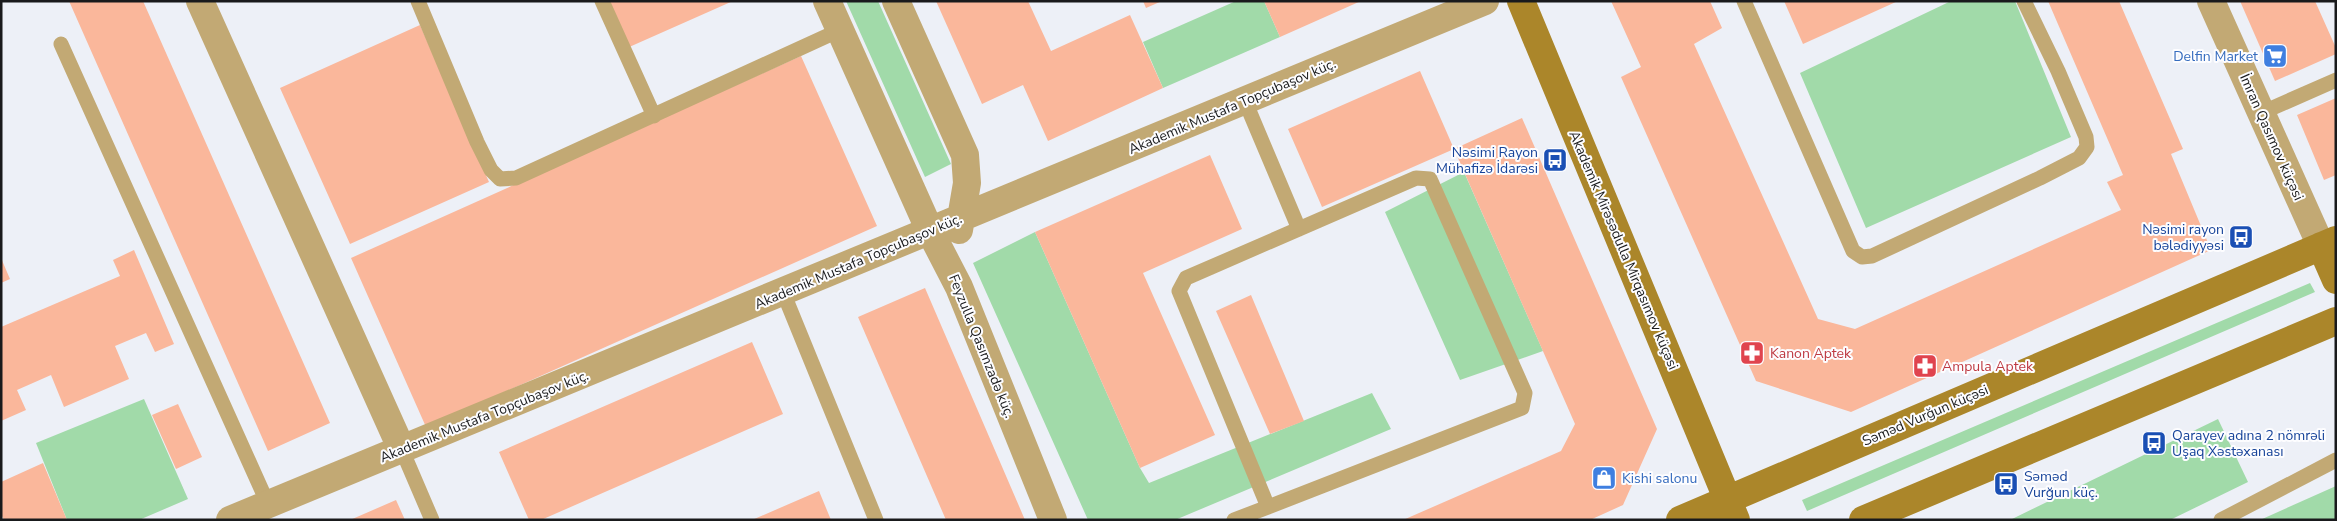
<svg xmlns="http://www.w3.org/2000/svg" width="2337" height="521" viewBox="0 0 2337 521" font-family="'Nunito Sans',sans-serif">
	<style>
		.green { fill: #a1daa9 }
		.building { fill: #fab79b }
		.lines { fill: none; stroke-linecap: round; stroke-linejoin: round }
		.lane { stroke: #c2a974; stroke-width: 15 }
		.street { stroke: #c2a974; stroke-width: 28 }
		.secondary { stroke: #ab862a; stroke-width: 28 }
		.labels { text-anchor: middle; stroke-width: 4; stroke-linejoin: round; paint-order: stroke }
		.shop-label { font-size: 14px; fill: #366cbe; stroke: #fdfdff; text-anchor: end }
		.street-label { font-size: 14px; fill: #191a1c; stroke: #fdfdff }
		.transit-label { font-size: 14px; fill: #164399; stroke: #fdfdff; text-anchor: end }
		.health-label { font-size: 14px; fill: #be3a42; stroke: #fdfdff; text-anchor: start }
	</style>
	<rect width="100%" height="100%" fill="#edf0f7"/>
	<path class="green" d="M846,1H878L951,164L925,177Z
		M1236,1H1264L1280,37L1163,88L1143,42Z
		M1951,1H2015L2071,137L1866,228L1800,73Z
		M1464,172L1543,351L1460,380L1385,212Z
		M1035,232L1140,468L1149,483L1372,393L1391,429L1175,520H1088L973,263Z
		M2310,283L2315,292L1807,511L1802,500Z
		M144,399L188,499L139,520H67L36,443Z
		M2218,419L2248,482L2170,520H2010Z
		M2336,486V520H2260Z"/>
	<path class="building" d="M69,1H143L330,423L268,451Z
		M606,1H733L627,48Z
		M936,1H1028L1051,51L1130,15L1163,88L1048,141L1023,85L982,104Z
		M1143,1H1162L1146,8Z
		M1264,1H1361L1280,37Z
		M1611,1H1710L1722,28L1694,44L1818,319L1855,329L2121,210L2107,182L2123,175L2048,1H2119L2183,149L2171,154L2211,250L1851,412L1756,381L1621,77L1641,67Z
		M1784,1H1898L1803,44Z
		M2240,1H2315L2336,48V54L2275,81Z
		M420,25L489,182L350,244L280,88Z
		M801,56L877,226L426,427L351,258Z
		M1420,71L1454,149L1322,207L1288,129Z
		M2336,98V175L2324,180L2297,115Z
		M1522,118L1657,429L1623,505L1590,520H1403L1561,451L1575,424L1454,149Z
		M1210,155L1242,229L1143,273L1215,435L1140,468L1035,232Z
		M134,250L174,344L155,352L146,333L115,346L129,379L64,407L51,375L17,390L26,410L1,421V327L120,276L113,260Z
		M1,258L10,279L1,283Z
		M925,288L1025,520H946L858,317Z
		M1251,295L1304,421L1270,434L1216,311Z
		M752,342L783,414L541,520H529L499,452Z
		M178,404L202,457L176,469L152,415Z
		M43,463L67,520H4L1,514V482Z
		M819,491L831,520H752Z
		M396,500L405,520H350Z"/>
	<g class="lines">
		<path class="lane" d="M418,1L477,142L491,170L500,179L516,178L840,30
			M602,1L654,116
			M1744,1L1853,251L1862,257L1872,256L2040,178L2079,158L2087,147L2086,137L2058,71L2024,1
			M61,44L268,504
			M1245,101L1299,229
			M2261,113L2336,80
			M783,292L876,520
			M402,450L432,520
			M1234,520L1268,507L1522,408L1525,393L1430,179L1416,178L1186,278L1179,291L1268,507
			M2221,520L2336,460"/>
		<path class="street" d="M200,1L402,450
			M827,1L930,231L959,287L1053,520
			M896,1L965,155L967,183L959,230
			M2211,1L2321,246
			M230,520L1485,1"/>
		<path class="secondary" d="M1521,1L1736,520
			M2321,246L2336,280
			M1680,520L2336,240
			M1863,520L2336,321"/>
	</g>
	<defs>
		<symbol id="supermarket-square" viewBox="-11 -11 22 22"><rect x="-9" y="-9" width="18" height="18" rx="4" fill="#3f7fe0" stroke="#fdfdff"/><path d="M-6-5.5h2.5l.6 2H6L4.5 2H-2.5L-4.4-4H-6ZM-1.5 3.2a1.3 1.3 0 1 0 .1 0ZM3 3.2a1.3 1.3 0 1 0 .1 0Z" fill="#fff"/></symbol>
		<symbol id="bus-square" viewBox="-11 -11 22 22"><rect x="-9" y="-9" width="18" height="18" rx="4" fill="#1a4fb4" stroke="#fdfdff"/><path d="M-5-6H5V4H4V6H2V4H-2V6H-4V4H-5ZM-3.5-4V0h7V-4ZM-3.5 1.2v1.5H-2V1.2ZM2 1.2v1.5H3.5V1.2Z" fill="#fff"/></symbol>
		<symbol id="pharmacy-square" viewBox="-11 -11 22 22"><rect x="-9" y="-9" width="18" height="18" rx="4" fill="#e0444e" stroke="#fdfdff"/><path d="M-2-6h4v4h4v4h-4v4h-4v-4h-4v-4h4Z" fill="#fff"/></symbol>
		<symbol id="shop-square" viewBox="-11 -11 22 22"><rect x="-9" y="-9" width="18" height="18" rx="4" fill="#3f7fe0" stroke="#fdfdff"/><path d="M-5-2.5h2.3a2.7 3.5 0 0 1 5.4 0H5L5.5 6h-11ZM-1.5-2.5h3a1.5 2.3 0 0 0-3 0Z" fill="#fff"/></symbol>
	</defs>
	<g fill-rule="evenodd">
		<use href="#supermarket-square" x="2261" y="42" width="28" height="28"/>
		<use href="#bus-square" x="1541" y="146" width="28" height="28"/>
		<use href="#bus-square" x="2227" y="223" width="28" height="28"/>
		<use href="#pharmacy-square" x="1738" y="339" width="28" height="28"/>
		<use href="#pharmacy-square" x="1911" y="352" width="28" height="28"/>
		<use href="#bus-square" x="2140" y="429" width="28" height="28"/>
		<use href="#shop-square" x="1590" y="464" width="28" height="28"/>
		<use href="#bus-square" x="1992" y="470" width="28" height="28"/>
	</g>
	<g class="labels">
		<g class="shop-label">
			<text x="2258" y="61">Delfin Market</text>
			<text x="1622" y="483" text-anchor="start">Kishi salonu</text>
		</g>
		<g class="street-label">
			<text transform="translate(1232 106) rotate(-23)" y="5">Akademik Mustafa Topçubaşov küç.</text>
			<text transform="translate(2272 137) rotate(66)" y="5">İmran Qasımov küçəsi</text>
			<text transform="translate(1624 250) rotate(67)" y="5">Akademik Mirəsədulla Mirqasımov küçəsi</text>
			<text transform="translate(858 261) rotate(-23)" y="5">Akademik Mustafa Topçubaşov küç.</text>
			<text transform="translate(982 346) rotate(68)" y="5">Feyzulla Qasımzadə küç.</text>
			<text transform="translate(1925 415) rotate(-23)" y="5">Səməd Vurğun küçəsi</text>
			<text transform="translate(484 416) rotate(-22)" y="5">Akademik Mustafa Topçubaşov küç.</text>
		</g>
		<g class="transit-label">
			<text x="1538" y="157">Nəsimi Rayon<tspan x="1538" dy="16">Mühafizə İdarəsi</tspan></text>
			<text x="2224" y="234">Nəsimi rayon<tspan x="2224" dy="16">bələdiyyəsi</tspan></text>
			<text x="2172" y="440" text-anchor="start">Qarayev adına 2 nömrəli<tspan x="2172" dy="16">Uşaq Xəstəxanası</tspan></text>
			<text x="2024" y="481" text-anchor="start">Səməd<tspan x="2024" dy="16">Vurğun küç.</tspan></text>
		</g>
		<g class="health-label">
			<text x="1770" y="358">Kanon Aptek</text>
			<text x="1942" y="371">Ampula Aptek</text>
		</g>
	</g>
	<rect width="2337" height="521" fill="none" stroke="#191a1c" stroke-width="5"/>
</svg>
